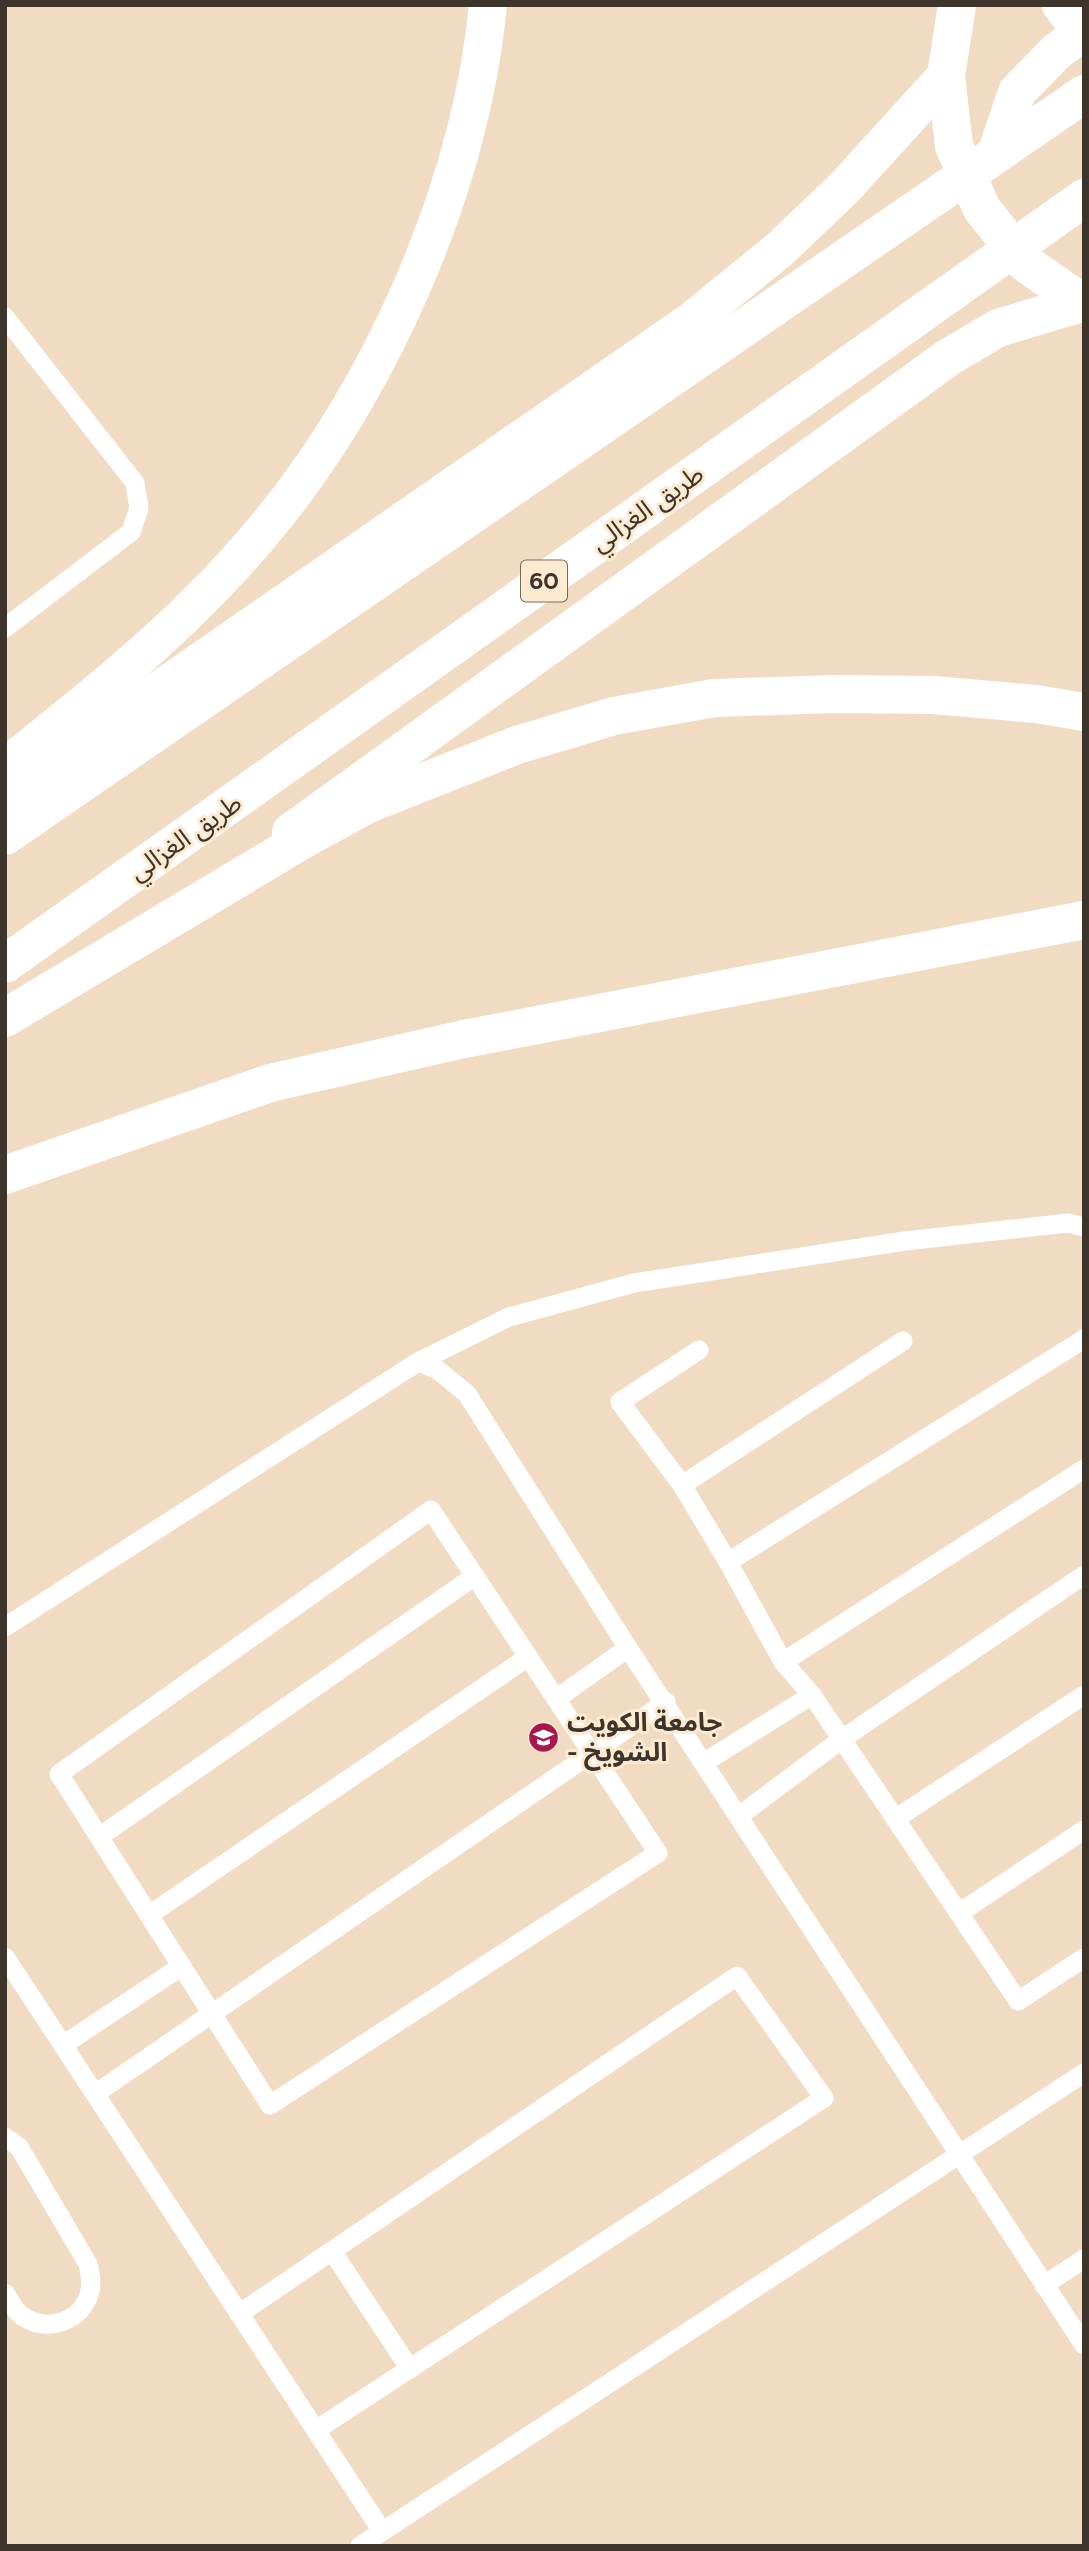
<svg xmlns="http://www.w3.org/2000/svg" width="1089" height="2551" viewBox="0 0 1089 2551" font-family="Figtree,'Noto Sans Arabic',sans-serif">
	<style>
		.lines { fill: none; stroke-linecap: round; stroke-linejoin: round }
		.service { stroke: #fff; stroke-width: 19 }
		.primary { stroke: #fff; stroke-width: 38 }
		.trunk { stroke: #fff; stroke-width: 38 }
		.motorway { stroke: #fff; stroke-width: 38 }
		.labels { text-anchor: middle; stroke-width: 6; stroke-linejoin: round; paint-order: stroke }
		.shield { fill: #feead0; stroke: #776b5c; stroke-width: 2 }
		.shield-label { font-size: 24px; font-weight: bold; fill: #3d352b }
		.street-label { font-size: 26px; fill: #3d352b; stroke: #feead0 }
		.poi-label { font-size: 26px; font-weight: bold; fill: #3d352b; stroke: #feead0; text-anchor: start }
	</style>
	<rect width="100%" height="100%" fill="#f1dcc3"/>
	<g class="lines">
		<path class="service" d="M5,317L135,483L139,508L131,532L5,628
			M699,1350L620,1402L682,1485L728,1562L783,1662L812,1695L1018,2001L1084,1958
			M418,1362L438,1370L467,1394L628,1648L1084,2345
			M682,1485L903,1341
			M431,1510L658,1853L270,2105L59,1774Z
			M728,1562L1084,1339
			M5,1627L418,1362L509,1317L634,1283L905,1241L1068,1223L1084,1227
			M783,1662L1084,1469
			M556,1699L628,1648
			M705,1762L812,1695
			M739,1816L842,1739L1084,1575
			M895,1819L1084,1695
			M99,1837L475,1576
			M959,1913L1084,1830
			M149,1915L528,1657
			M5,1957L382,2531
			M63,2045L182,1966
			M95,2094L666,1702
			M5,2137L19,2147L88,2264C90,2273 92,2282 90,2291C83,2322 45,2334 21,2315C14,2310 10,2300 5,2293
			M332,2251L410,2369
			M1044,2285L1084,2259
			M239,2314L737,1976L824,2098L316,2430
			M360,2546L1084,2073"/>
		<path class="primary" d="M957,5L946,76L954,146L982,209L1025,263L1084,304
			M5,797L693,320L780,249L844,188L946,76
			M291,832L949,357L998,328L1081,303"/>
		<path class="trunk" d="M1061,5L1084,36"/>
		<path class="motorway" d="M996,154L1017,92L1056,52L1084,31
			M5,767C95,696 185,624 259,536C379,395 470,190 488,5
			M5,836L1084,94
			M5,964L1084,198
			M5,1018L304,839L368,804L517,745L614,716L714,698L833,694L933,695L1036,704L1084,712
			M5,1175L270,1083L464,1039L1084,920"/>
	</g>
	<defs>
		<symbol id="university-disc" viewBox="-11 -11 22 22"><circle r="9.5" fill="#aa174d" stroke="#feead0"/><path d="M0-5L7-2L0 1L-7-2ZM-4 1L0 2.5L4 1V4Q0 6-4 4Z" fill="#fff"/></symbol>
	</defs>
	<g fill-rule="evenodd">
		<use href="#university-disc" x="526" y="1720" width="35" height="35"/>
	</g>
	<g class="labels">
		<rect class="shield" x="521" y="560.5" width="46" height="41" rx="5"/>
		<g class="shield-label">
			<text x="544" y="589">60</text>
		</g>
		<g class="street-label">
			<text transform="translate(647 508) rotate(-35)" y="9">طريق الغزالي</text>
			<text transform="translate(185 837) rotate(-35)" y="9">طريق الغزالي</text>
		</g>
		<g class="poi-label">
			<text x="567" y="1731">جامعة الكويت<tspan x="567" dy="30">- الشويخ</tspan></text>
		</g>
	</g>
	<rect width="1089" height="2551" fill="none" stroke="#3d352b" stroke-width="14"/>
</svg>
